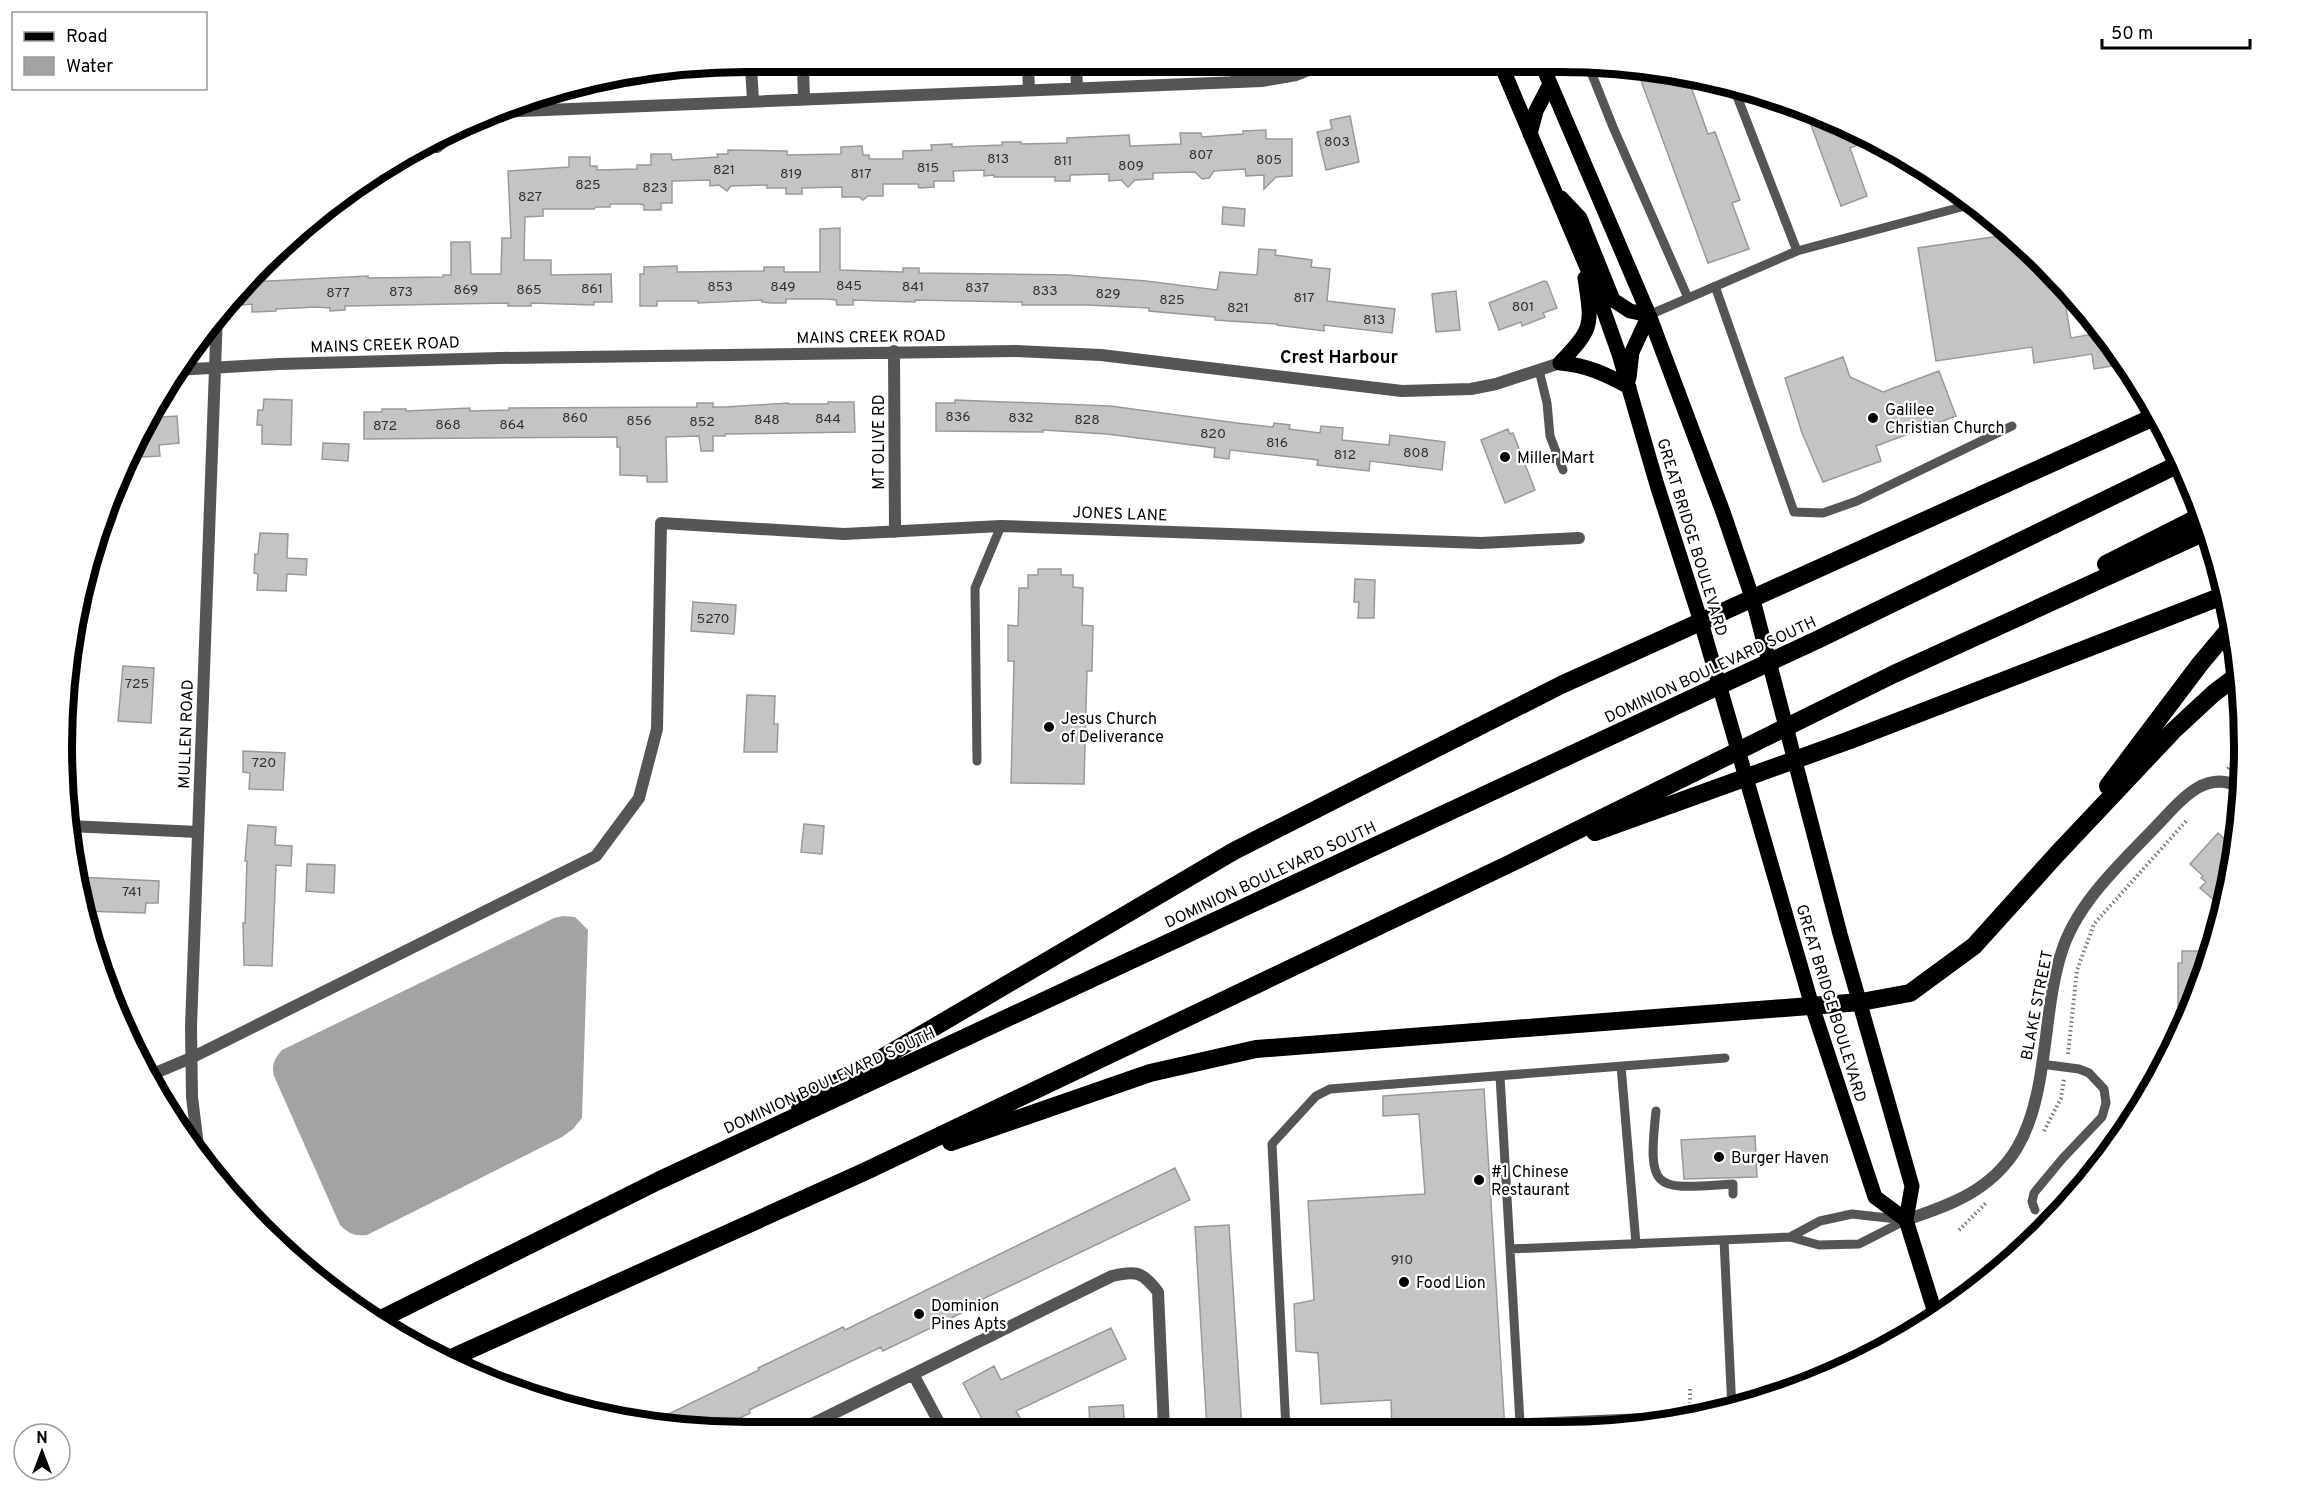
<svg xmlns="http://www.w3.org/2000/svg" width="2306" height="1494" viewBox="0 0 2306 1494" font-family="Overpass,sans-serif">
	<style>
		.water { fill: #a3a3a3 }
		.building { fill: #c4c4c4; stroke: #999; stroke-width: 1.5 }
		.lines { fill: none; stroke-linecap: round; stroke-linejoin: round }
		.path { stroke: #777; stroke-width: 4; stroke-dasharray: 1.5 3; stroke-linecap: butt }
		.service { stroke: #555; stroke-width: 9 }
		.minor { stroke: #555; stroke-width: 12 }
		.primary { stroke: #000; stroke-width: 15 }
		.motorway { stroke: #000; stroke-width: 18 }
		.poi-dot { fill: #000; stroke: #fff; stroke-width: 2 }
		.labels { text-anchor: middle; stroke-width: 4.5; stroke-linejoin: round; paint-order: stroke }
		.number-label { font-size: 14px; fill: #313131 }
		.street-label { font-size: 16px; fill: #000; stroke: #fff }
		.poi-label { font-size: 16px; fill: #000; stroke: #fff; text-anchor: start }
		.neighbourhood-label { font-size: 18px; font-weight: bold; fill: #000; stroke: #fff }
		.rim { fill: none; stroke: #000; stroke-width: 8 }
	</style>
	<rect width="100%" height="100%" fill="#fff"/>
	<path class="water" d="M563,916L575,917L588,930L582,1118L573,1129L562,1137L367,1235C354,1236 349,1234 340,1225L274,1076C271,1065 275,1058 282,1050L554,918Z"/>
	<path class="building" d="M1636,67H1649L1688,78L1708,134L1715,132L1740,200L1732,203L1749,249L1708,263Z
		M1805,109L1822,114L1873,139L1850,148L1867,196L1841,206Z
		M1350,116L1359,162L1326,170L1317,132L1332,129L1330,120Z
		M1266,130V139H1292V176L1276,177L1264,189V175L1246,176L1245,169L1214,171L1209,178L1202,179L1195,172L1153,173V179L1135,180L1128,187L1121,180L1109,181V174L1070,175V181H1055V177H994V175L984,176V170L953,171L954,181H934V187L919,188L918,184H883V196H868L863,200L859,197H842V187L802,188V194H786V188H767V185L731,186L727,191L719,185L710,186V180L672,181V203H661V210H644V205L640,204H610V207H596L594,209H543V216L525,217L524,260H551V275L611,274L612,302H594V305L531,303V306H508V303L345,306V310L330,311V308L316,307L276,309V311L252,312V304L243,305V285H251V282L368,276V278L443,277V275H451V242H470L471,274H501L502,238H511L508,171L569,167V157H590V166H597V170L637,169V165H651V154H671L672,160L718,157L717,154H728V150L787,151V155L841,154V147L862,146L863,155H869V159H903V151L932,150L931,145L952,144V147L1002,145V142H1021V144L1067,143V138L1129,135L1130,146L1181,144L1180,133H1201L1202,137L1243,134V131Z
		M1223,207L1245,209L1244,226L1222,224Z
		M840,228V270L903,272V268H919V273L1067,275L1146,281L1217,290L1220,272L1257,275L1259,249L1276,250L1275,255L1312,260L1311,267L1330,269L1327,301L1395,309L1392,333L1324,325V331L1277,325V324L1215,320V317L1149,311V308L1087,305H1022V302L915,300V302L853,300V305H837L836,300L827,299H786V303H771L762,302V300L698,303V301H657V306H640V274H644V267L677,266V272L764,271V267H784V272H820V229Z
		M2013,234L2063,288L2071,338L2104,332L2124,364L2094,369L2092,354L2034,363L2032,347L1936,361L1918,248Z
		M1544,281L1547,282L1557,308L1543,313L1545,317L1522,326L1521,322L1499,330L1489,303Z
		M1456,291L1460,330L1436,332L1432,294Z
		M1843,357L1850,377L1883,392L1939,371L1956,416L1876,446L1881,461L1823,482L1802,433L1785,378Z
		M264,399L292,400L291,445L262,444V425H257L258,410H263Z
		M955,400L1110,406L1237,423L1273,427L1274,423L1290,425L1289,429L1320,433L1321,426L1343,428L1342,440L1389,445L1390,435L1445,442L1442,470L1370,461L1369,471L1317,465L1318,460L1230,450L1229,459L1214,457L1215,448L1107,434L1043,430V432L936,431V403H955Z
		M828,402H854L855,432L725,434V436H713V451H701L699,436L666,437L667,482H647V476L620,475V447H617V437L364,439V412H382V409H406V411L470,408V411L509,410V408L697,407V403H713V407H725L788,403V404H828Z
		M177,416L179,443L159,445L160,456L142,457L141,446H134L147,418Z
		M1508,429L1510,434L1513,433L1535,490L1505,503L1481,440Z
		M323,443L349,444L348,461L322,459Z
		M260,533L288,534L287,558L307,559L306,575L287,574L286,591L257,590L258,574L254,573L255,554H258Z
		M1038,569H1061V575H1073V587L1083,588L1082,625L1093,626L1092,671H1087L1084,784L1011,783L1014,661H1008V625L1018,626L1019,588H1028V575H1038Z
		M1355,579L1375,580L1374,618H1358L1359,602H1354Z
		M693,602L736,605L734,634L691,631Z
		M123,666L154,668L151,723L118,721Z
		M747,695L775,696L774,724H778L777,752H744Z
		M243,751L285,753L283,790L249,789L250,773L243,772Z
		M804,824L824,826L822,854L801,852Z
		M248,825L276,827L275,845L292,846L291,866L276,865L272,966L244,965L243,923H245L247,861H245Z
		M2218,833L2236,849L2222,907L2200,888L2206,882L2201,878L2203,876L2190,864Z
		M307,864L335,865L334,893L306,891Z
		M77,877L159,881L158,903H146L145,913L83,911Z
		M2182,951H2212L2208,967L2178,1033V963H2182Z
		M1484,1089L1505,1431L1392,1430L1391,1400L1321,1404L1318,1353L1296,1351L1294,1304L1314,1300L1308,1201L1425,1194L1419,1114L1383,1116V1096Z
		M1755,1136L1757,1177L1684,1179L1681,1140Z
		M1175,1168L1190,1200L968,1306L970,1309L883,1351L881,1347L749,1410L750,1413L721,1427H658L648,1424L759,1370L758,1368L843,1327L845,1330Z
		M1229,1225L1242,1429H1207L1195,1227Z
		M1111,1328L1126,1359L1016,1411L1026,1428H987L963,1383L994,1366L1001,1380Z
		M1123,1405L1125,1429H1090L1089,1407Z"/>
	<g class="lines">
		<path class="path" d="M2228,769L2241,753
			M2068,1054L2077,970L2094,924L2188,819
			M2044,1131L2061,1098L2064,1079
			M1959,1230L1986,1203
			M1793,1384V1388
			M1766,1385L1767,1398
			M1780,1385L1781,1393
			M1690,1389V1403"/>
		<path class="service" d="M1589,67L1613,127L1688,298
			M1546,73L1563,67
			M1735,91L1797,251L1965,206L1961,196
			M1965,206L1978,208
			M1715,286L1794,512L1823,513L1857,501L2012,426
			M1649,315L1797,251
			M1539,370L1547,403L1550,436L1563,470
			M977,761L975,588L1001,526
			M1621,1066L1636,1244
			M1500,1076L1520,1423L1701,1415
			M1656,1111C1647,1194 1655,1189 1733,1184V1194
			M2035,1210L2032,1202L2034,1193L2063,1158L2102,1117L2106,1103L2104,1089L2089,1073L2079,1069L2041,1064
			M1724,1240L1732,1410
			M1510,1249L1790,1237L1819,1245L1859,1244L1906,1220L1852,1214L1820,1221L1790,1237
			M2013,1256L2015,1252L2020,1250
			M1286,1430L1272,1144L1316,1096L1330,1089L1725,1058"/>
		<path class="minor" d="M751,67L753,101
			M803,67L804,99
			M1028,67L1029,89
			M1076,67L1077,87
			M1234,67L1238,82
			M498,112L1262,81L1296,75L1316,67
			M437,147L455,133
			M894,351L895,532
			M176,370L279,364L500,358L1016,351L1101,355L1402,391L1471,389L1496,384L1560,363
			M69,826L198,832
			M148,1076L191,1058L596,856L639,798L657,729L661,523L844,534L1001,526L1481,543L1579,538
			M199,1154L192,1097L191,1027L217,314
			M1906,1220C1950,1205 1991,1191 2017,1148C2049,1094 2042,1014 2061,954C2077,900 2127,858 2164,818C2184,796 2208,770 2240,787
			M913,1374L942,1428
			M806,1427L1112,1276C1136,1270 1143,1272 1158,1292L1164,1429"/>
		<path class="primary" d="M1502,67L1596,289L1619,354L1657,485L1701,622L1812,1006L1875,1197L1906,1220
			M1543,67L1649,315L1723,512L1753,600L1840,934L1912,1186L1906,1220L1936,1316
			M1530,134L1536,111L1550,84
			M1561,198L1580,218L1613,300L1630,311L1649,315
			M1560,363C1594,327 1592,326 1585,278
			M1560,363C1586,365 1606,374 1629,387
			M1629,378L1632,352L1649,315"/>
		<path class="motorway" d="M2106,564L2201,516
			M2108,786L2200,664L2231,627
			M1595,832L1850,740L2225,595
			M799,1104L880,1059L1234,851L1561,685L2156,416
			M951,1142L1150,1073L1256,1049L1861,1002L1910,993L1974,946L2057,854L2173,731L2214,693L2238,675
			M375,1322L658,1181L1819,639L2181,463
			M447,1360L866,1171L1509,864L1894,674L2207,531"/>
	</g>
	<g class="poi-dot">
		<circle cx="1873" cy="418" r="6"/>
		<circle cx="1505" cy="457" r="6"/>
		<circle cx="1049" cy="727" r="6"/>
		<circle cx="1719" cy="1157" r="6"/>
		<circle cx="1479" cy="1180" r="6"/>
		<circle cx="1404" cy="1282" r="6"/>
		<circle cx="919" cy="1314" r="6"/>
	</g>
	<g class="labels">
		<g class="number-label">
			<text x="1337" y="146">803</text>
			<text x="1201" y="159">807</text>
			<text x="998" y="163">813</text>
			<text x="1269" y="164">805</text>
			<text x="1063" y="165">811</text>
			<text x="1131" y="170">809</text>
			<text x="928" y="172">815</text>
			<text x="724" y="174">821</text>
			<text x="791" y="178">819</text>
			<text x="861" y="178">817</text>
			<text x="588" y="189">825</text>
			<text x="655" y="192">823</text>
			<text x="530" y="201">827</text>
			<text x="849" y="290">845</text>
			<text x="720" y="291">853</text>
			<text x="783" y="291">849</text>
			<text x="913" y="291">841</text>
			<text x="977" y="292">837</text>
			<text x="592" y="293">861</text>
			<text x="466" y="294">869</text>
			<text x="529" y="294">865</text>
			<text x="1045" y="295">833</text>
			<text x="401" y="296">873</text>
			<text x="338" y="297">877</text>
			<text x="1108" y="298">829</text>
			<text x="1304" y="302">817</text>
			<text x="1172" y="304">825</text>
			<text x="1523" y="311">801</text>
			<text x="1238" y="312">821</text>
			<text x="1374" y="324">813</text>
			<text x="958" y="421">836</text>
			<text x="575" y="422">860</text>
			<text x="1021" y="422">832</text>
			<text x="828" y="423">844</text>
			<text x="767" y="424">848</text>
			<text x="1087" y="424">828</text>
			<text x="639" y="425">856</text>
			<text x="702" y="426">852</text>
			<text x="448" y="429">868</text>
			<text x="512" y="429">864</text>
			<text x="385" y="430">872</text>
			<text x="1213" y="438">820</text>
			<text x="1277" y="447">816</text>
			<text x="1416" y="457">808</text>
			<text x="1345" y="459">812</text>
			<text x="713" y="623">5270</text>
			<text x="137" y="688">725</text>
			<text x="264" y="767">720</text>
			<text x="132" y="896">741</text>
			<text x="1402" y="1264">910</text>
		</g>
		<g class="street-label">
			<text transform="translate(871 336) rotate(-1)" y="6">MAINS CREEK ROAD</text>
			<text transform="translate(385 344) rotate(-2)" y="6">MAINS CREEK ROAD</text>
			<text transform="translate(878 442) rotate(-90)" y="6">MT OLIVE RD</text>
			<text transform="translate(1120 513) rotate(2)" y="6">JONES LANE</text>
			<text transform="translate(1693 537) rotate(73)" y="6">GREAT BRIDGE BOULEVARD</text>
			<text transform="translate(1710 669) rotate(-25)" y="6">DOMINION BOULEVARD SOUTH</text>
			<text transform="translate(185 734) rotate(-88)" y="6">MULLEN ROAD</text>
			<text transform="translate(1270 874) rotate(-25)" y="6">DOMINION BOULEVARD SOUTH</text>
			<text transform="translate(1832 1003) rotate(73)" y="6">GREAT BRIDGE BOULEVARD</text>
			<text transform="translate(2036 1005) rotate(-79)" y="6">BLAKE STREET</text>
			<text transform="translate(829 1080) rotate(-25)" y="6">DOMINION BOULEVARD SOUTH</text>
		</g>
		<g class="poi-label">
			<text x="1885" y="415">Galilee<tspan x="1885" dy="18">Christian Church</tspan></text>
			<text x="1517" y="463">Miller Mart</text>
			<text x="1061" y="724">Jesus Church<tspan x="1061" dy="18">of Deliverance</tspan></text>
			<text x="1731" y="1163">Burger Haven</text>
			<text x="1491" y="1177">#1 Chinese<tspan x="1491" dy="18">Restaurant</tspan></text>
			<text x="1416" y="1288">Food Lion</text>
			<text x="931" y="1311">Dominion<tspan x="931" dy="18">Pines Apts</tspan></text>
		</g>
		<g class="neighbourhood-label">
			<text x="1339" y="363">Crest Harbour</text>
		</g>
	</g>
	<path d="M0 0H2306V1494H0ZM747 72H1559A675 675 0 0 1 2234 747V747A675 675 0 0 1 1559 1422H747A675 675 0 0 1 72 747V747A675 675 0 0 1 747 72Z" fill="#fff" fill-rule="evenodd"/>
	<path class="rim" d="M747 72H1559A675 675 0 0 1 2234 747V747A675 675 0 0 1 1559 1422H747A675 675 0 0 1 72 747V747A675 675 0 0 1 747 72Z"/>
	<rect x="12" y="12" width="195" height="78" fill="#ffffff" stroke="#999999" stroke-width="1.5"/>
	<rect x="24" y="32" width="30" height="9" fill="#000000" stroke="#999999" stroke-width="1.5"/>
	<text x="66" y="42" font-size="18" fill="#000000">Road</text>
	<rect x="24" y="57" width="30" height="18" fill="#a3a3a3" stroke="#999999" stroke-width="1.5"/>
	<text x="66" y="72" font-size="18" fill="#000000">Water</text>
	<g transform="translate(42 1452)"><circle r="28" fill="#ffffff" stroke="#999999" stroke-width="1.5"/>
	<path d="M0-4.5L10 22L0 15L-10 22Z" fill="#000000"/>
	<text y="-9" font-size="16" font-weight="bold" text-anchor="middle" fill="#000000">N</text>
	</g>
	<path d="M2102 39v9h148v-9" fill="none" stroke="#000000" stroke-width="3"/>
	<text x="2111" y="39" font-size="18" fill="#000000" stroke="#ffffff" stroke-width="4.5" paint-order="stroke">50 m</text>
</svg>
